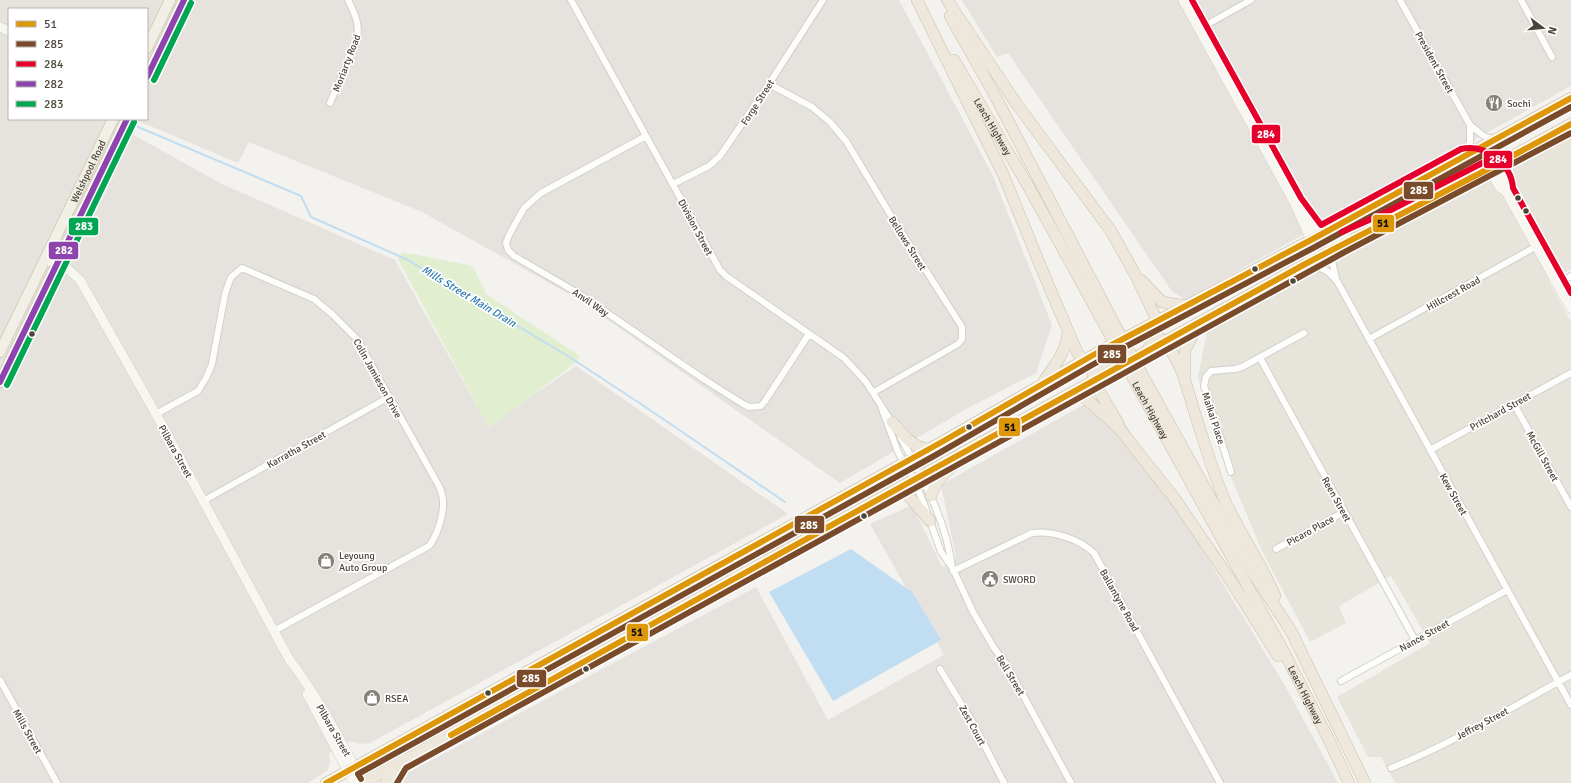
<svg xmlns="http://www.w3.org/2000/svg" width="1571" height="783" viewBox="0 0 1571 783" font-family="Signika,sans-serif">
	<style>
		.residential { fill: #e7e4dc }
		.industrial { fill: #e6e2de; fill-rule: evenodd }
		.green { fill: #e1eecf }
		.water { fill: #c0ddf1 }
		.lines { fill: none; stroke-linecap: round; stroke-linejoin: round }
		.stream { stroke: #c0ddf1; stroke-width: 2 }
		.street-casing { stroke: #d2d0cb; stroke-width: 8 }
		.secondary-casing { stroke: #d3cfc5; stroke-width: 10 }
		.primary-casing { stroke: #d6cebb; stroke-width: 12 }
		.highway-casing { stroke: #ccbfa9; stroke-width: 12 }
		.street { stroke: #fdfdfc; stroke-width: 6 }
		.secondary { stroke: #f7f6f1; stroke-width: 9 }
		.primary { stroke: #f2efe6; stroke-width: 10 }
		.highway { stroke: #ede8db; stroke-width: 11 }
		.highway-bridge-casing { stroke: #ccbfa9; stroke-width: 12; stroke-linecap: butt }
		.highway-bridge { stroke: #ede8db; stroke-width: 11 }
		.bus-1-casing { stroke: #fff; stroke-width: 9 }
		.bus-2-casing { stroke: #fff; stroke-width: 9 }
		.bus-3-casing { stroke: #fff; stroke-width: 9 }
		.bus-4-casing { stroke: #fff; stroke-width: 9 }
		.bus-5-casing { stroke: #fff; stroke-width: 9 }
		.bus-1 { stroke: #dd9709; stroke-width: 6 }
		.bus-2 { stroke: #7a4b2a; stroke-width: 6 }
		.bus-3 { stroke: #e4002b; stroke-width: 6 }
		.bus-4 { stroke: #8e44ad; stroke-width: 6 }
		.bus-5 { stroke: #00a651; stroke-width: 6 }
		.bus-dot { fill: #4b4439; stroke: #fff; stroke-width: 1.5 }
		.labels { text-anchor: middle; stroke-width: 3.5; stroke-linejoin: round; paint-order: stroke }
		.street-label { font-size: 10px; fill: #4b4439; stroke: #fff }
		.poi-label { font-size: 10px; fill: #4b4439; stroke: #fff; text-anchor: start }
		.water-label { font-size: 11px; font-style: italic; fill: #2e7ab2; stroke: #fff }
		.line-badge { stroke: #fff; stroke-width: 1.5 }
		.badge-label { font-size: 11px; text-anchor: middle; font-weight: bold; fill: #fff }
		.pale-badge-label { font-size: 11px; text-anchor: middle; font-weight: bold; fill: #111 }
	</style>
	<rect width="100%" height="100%" fill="#f4f2ee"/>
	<path class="residential" d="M1571,132V269L1549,282L1571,322V783H1395L1381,757H1368L1337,697L1430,643L1391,576L1339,606L1346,623L1310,642L1262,551L1222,456L1198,378L1207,331Z"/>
	<path class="industrial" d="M0,0H899L993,176L1052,325L1036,373L968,408L840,483L578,299L422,212L249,142L238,163L136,120L130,133L222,184L395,260L488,426L576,366L788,514L370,743L361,744L349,741L329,753L330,761L328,770L308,783H0ZM9,9H147V119H9Z
		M962,0H1571V86L1185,300L1171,290L1008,53L997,57Z
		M1106,392L1284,684L1338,783H396L400,777L756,587L828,720L944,655L870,524L912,505L942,567L956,557L941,485Z"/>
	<path class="green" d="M402,252L473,266L486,294L580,356L574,364L489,428L398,259Z"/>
	<path class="water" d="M851,549L912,592L941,640L833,701L769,592Z"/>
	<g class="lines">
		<path class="stream" d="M138,127L301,196L311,217L408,260L571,358L647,408L785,502"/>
		<defs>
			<path id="street" d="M571,0L720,270L726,276L844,358L866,382L893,424
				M1400,0L1470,125V142L1464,155
				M1521,0L1552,57
				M1199,29L1251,0
				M769,84L812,107L830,122L846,141L890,214L962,327V339L958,344L874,392
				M330,103L357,40C360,24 355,14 348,0
				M1470,125L1485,137L1494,139
				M646,136L541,193L524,208L509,235L506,243L508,250L514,256L581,295L702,378L743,404L749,407L761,406L765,401L809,334
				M673,184L709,166L720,156L769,84L823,0
				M1336,249C1330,259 1333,266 1336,278
				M1308,263L1327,271L1337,281L1571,705
				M1557,284L1571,276
				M1369,339L1537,246
				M1260,358L1415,640
				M1514,404L1571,507
				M882,409L898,452L914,480L924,504L941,552L952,567L973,612L994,648L1006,664L1071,783
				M156,414L198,391L206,378L212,364L225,294L231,277L242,268L314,299L333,315L357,339L440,488C441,492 443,497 443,501C444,515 437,536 429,546L274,631
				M900,436C922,478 946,519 952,567
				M1430,450L1571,373
				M1231,472L1204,386L1206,377L1211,371L1235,369L1242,367L1304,333
				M203,501L389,397
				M1276,549L1344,512
				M953,571L1032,533C1052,530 1079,539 1094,553L1220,783
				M940,669L973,723L1004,783
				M0,680L57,783
				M1341,681L1507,590
				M1391,768C1454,743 1512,707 1571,675"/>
			<path id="secondary" d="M1183,0L1294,202L1311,240C1323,245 1335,243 1347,238
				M0,27L9,31
				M1498,139L1492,159V174L1500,188L1505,190
				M1464,156C1470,157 1477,156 1482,158C1492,162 1506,179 1505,190L1571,309
				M1301,211L1313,226L1318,236L1312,254L1307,263
				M46,259L69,270L80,280L156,414L289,659C318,697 341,741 363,783
				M307,694L354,783"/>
			<g id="primary">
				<path d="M147,48L170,0"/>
				<path d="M147,77L184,0"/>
				<path id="s1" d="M0,352L113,119"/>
				<path d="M0,382L127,119"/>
			</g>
			<g id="highway">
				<path d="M917,0L1003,174L1045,277L1078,354C1087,365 1098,368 1111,372"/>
				<path d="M947,0L1018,106L1111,231L1135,274L1155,316C1157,330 1155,341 1146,352"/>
				<path d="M950,16L993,92L1116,327"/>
				<path id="s2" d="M954,60L1027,184L1108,331"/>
				<path d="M1141,280L1162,302L1186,306"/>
				<path d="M1160,338C1181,357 1187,388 1195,414C1205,444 1213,473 1225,501C1240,534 1261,563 1275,596"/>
				<path d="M1139,369L1235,542L1253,573L1291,631L1365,783"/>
				<path id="s3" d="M1131,374L1285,654L1328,738L1349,783"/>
				<path d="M1093,375L1098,389L1118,423"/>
				<path d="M1185,375V350L1199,324"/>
				<path d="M1044,381C1055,365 1066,352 1068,332"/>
				<path d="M1073,392L1085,398L1118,427L1175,499L1231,581L1278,656"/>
				<path d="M892,422C902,434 914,449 930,449"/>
				<path d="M895,490L908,495L930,521"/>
				<path d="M931,496C935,480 949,469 961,459"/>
				<path d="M326,783L940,443L1102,350L1311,240L1571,98"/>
				<path d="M363,783L1307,263L1492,167L1571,124"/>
				<path d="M386,783L393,775L399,764"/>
			</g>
		</defs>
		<use href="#street" class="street-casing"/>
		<use href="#secondary" class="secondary-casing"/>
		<use href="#primary" class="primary-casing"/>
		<use href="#highway" class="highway-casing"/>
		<use href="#street" class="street"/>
		<use href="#secondary" class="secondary"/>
		<use href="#primary" class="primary"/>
		<use href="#highway" class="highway"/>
		<defs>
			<path id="highway-bridge" d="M1116,327L1139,369
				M1108,331L1131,374"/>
		</defs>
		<use href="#highway-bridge" class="highway-bridge-casing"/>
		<use href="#highway-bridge" class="highway-bridge"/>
		<defs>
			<path id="bus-1" d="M451,735L1307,263L1492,167L1571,124
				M326,783L940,443L1102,350L1311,240L1571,98"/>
			<path id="bus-2" d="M361,779L358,774L934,456L1106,357L1315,247L1571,107
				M397,783L406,768L1341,254L1571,133"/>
			<path id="bus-3" d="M1192,0L1301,198L1321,225L1461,149C1485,144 1511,163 1513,188L1571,293
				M1342,232L1387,212L1488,160"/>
			<path id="bus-4" d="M147,77L184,0
				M0,382L127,119"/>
			<path id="bus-5" d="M154,80L191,3
				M7,385L134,122"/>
		</defs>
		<use href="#bus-1" class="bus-1-casing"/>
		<use href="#bus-2" class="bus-2-casing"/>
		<use href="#bus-3" class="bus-3-casing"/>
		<use href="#bus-4" class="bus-4-casing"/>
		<use href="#bus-5" class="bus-5-casing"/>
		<use href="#bus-1" class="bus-1"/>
		<use href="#bus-2" class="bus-2"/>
		<use href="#bus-3" class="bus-3"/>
		<use href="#bus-4" class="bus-4"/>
		<use href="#bus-5" class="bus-5"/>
	</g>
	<defs>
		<symbol id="restaurant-disc" viewBox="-11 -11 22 22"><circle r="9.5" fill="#868178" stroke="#fff"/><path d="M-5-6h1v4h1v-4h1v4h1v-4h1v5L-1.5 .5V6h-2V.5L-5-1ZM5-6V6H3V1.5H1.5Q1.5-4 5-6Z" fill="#fff"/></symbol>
		<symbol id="shop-disc" viewBox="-11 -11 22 22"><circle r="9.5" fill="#868178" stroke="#fff"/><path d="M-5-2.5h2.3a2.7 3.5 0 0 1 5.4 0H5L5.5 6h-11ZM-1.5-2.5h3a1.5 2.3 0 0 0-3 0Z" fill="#fff"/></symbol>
		<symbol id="civic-disc" viewBox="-11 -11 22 22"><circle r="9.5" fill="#868178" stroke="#fff"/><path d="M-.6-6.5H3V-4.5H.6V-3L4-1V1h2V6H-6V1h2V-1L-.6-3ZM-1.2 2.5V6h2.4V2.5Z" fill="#fff"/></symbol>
	</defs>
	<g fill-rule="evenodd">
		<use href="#restaurant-disc" x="1484" y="93" width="20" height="20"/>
		<use href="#shop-disc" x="316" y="551" width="20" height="20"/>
		<use href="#civic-disc" x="980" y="569" width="20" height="20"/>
		<use href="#shop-disc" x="362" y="688" width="20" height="20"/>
	</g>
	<g class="bus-dot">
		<circle cx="1518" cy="198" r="3.5"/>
		<circle cx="1526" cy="211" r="3.5"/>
		<circle cx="1255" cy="269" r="3.5"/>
		<circle cx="1293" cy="281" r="3.5"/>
		<circle cx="32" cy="334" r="3.5"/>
		<circle cx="969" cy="427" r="3.5"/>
		<circle cx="864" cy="516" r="3.5"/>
		<circle cx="586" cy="669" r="3.5"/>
		<circle cx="488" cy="693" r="3.5"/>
	</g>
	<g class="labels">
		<g class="street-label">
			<text transform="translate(1435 62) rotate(61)" y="4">President Street</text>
			<text transform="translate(346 63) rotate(-69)" y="4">Moriarty Road</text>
			<text transform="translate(757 102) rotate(-57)" y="4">Forge Street</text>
			<text dy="4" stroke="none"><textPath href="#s2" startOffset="77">Leach Highway</textPath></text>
			<text dy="4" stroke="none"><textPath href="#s1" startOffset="201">Welshpool Road</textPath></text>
			<text transform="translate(696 227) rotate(62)" y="4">Division Street</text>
			<text transform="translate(908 243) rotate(58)" y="4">Bellows Street</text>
			<text transform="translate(1453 293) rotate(-29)" y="4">Hillcrest Road</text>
			<text transform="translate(591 302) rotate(34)" y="4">Anvil Way</text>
			<text transform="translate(378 378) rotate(61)" y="4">Colin Jamieson Drive</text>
			<text dy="4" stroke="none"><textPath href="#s3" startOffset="41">Leach Highway</textPath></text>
			<text transform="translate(1500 411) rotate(-29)" y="4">Pritchard Street</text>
			<text transform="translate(1214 418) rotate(72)" y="4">Maikai Place</text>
			<text transform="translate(296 449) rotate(-29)" y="4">Karratha Street</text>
			<text transform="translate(176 451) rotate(61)" y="4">Pilbara Street</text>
			<text transform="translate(1543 456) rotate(61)" y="4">McGill Street</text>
			<text transform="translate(1454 494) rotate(61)" y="4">Kew Street</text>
			<text transform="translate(1337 499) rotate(61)" y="4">Reen Street</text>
			<text transform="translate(1310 530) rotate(-29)" y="4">Picaro Place</text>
			<text transform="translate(1120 600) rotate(61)" y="4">Ballantyne Road</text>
			<text transform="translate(1424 635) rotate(-29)" y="4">Nance Street</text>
			<text transform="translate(1011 675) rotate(59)" y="4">Bell Street</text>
			<text dy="4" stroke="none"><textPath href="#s3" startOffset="365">Leach Highway</textPath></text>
			<text transform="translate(1482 723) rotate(-28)" y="4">Jeffrey Street</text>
			<text transform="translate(973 725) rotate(61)" y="4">Zest Court</text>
			<text transform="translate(334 730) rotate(60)" y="4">Pilbara Street</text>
			<text transform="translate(28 731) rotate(61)" y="4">Mills Street</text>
		</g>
		<g class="poi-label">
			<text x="1507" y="107">Sochi</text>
			<text x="339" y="559">Leyoung<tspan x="339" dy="12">Auto Group</tspan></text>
			<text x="1003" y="583">SWORD</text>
			<text x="385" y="702">RSEA</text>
		</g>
		<g class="water-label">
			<text transform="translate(469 296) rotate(31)" y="4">Mills Street Main Drain</text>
		</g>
	</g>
	<g class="line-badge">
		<rect x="1251" y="124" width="30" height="20" rx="4" fill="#e4002b"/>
		<rect x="1483" y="150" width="30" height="19" rx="4" fill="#e4002b"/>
		<rect x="1403" y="181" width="31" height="19" rx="4" fill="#7a4b2a"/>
		<rect x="1372" y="214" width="23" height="19" rx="4" fill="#dd9709"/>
		<rect x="68" y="217" width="31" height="19" rx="4" fill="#00a651"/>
		<rect x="48" y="241" width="31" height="19" rx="4" fill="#8e44ad"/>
		<rect x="1097" y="344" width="30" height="20" rx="4" fill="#7a4b2a"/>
		<rect x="998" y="417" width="23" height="20" rx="4" fill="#dd9709"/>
		<rect x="794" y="515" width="31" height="19" rx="4" fill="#7a4b2a"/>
		<rect x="626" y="623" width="23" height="19" rx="4" fill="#dd9709"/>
		<rect x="516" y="669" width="31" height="19" rx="4" fill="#7a4b2a"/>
	</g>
	<g class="badge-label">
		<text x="1266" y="138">284</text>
		<text x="1498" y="163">284</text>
		<text x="1419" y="194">285</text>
		<text x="84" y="230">283</text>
		<text x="64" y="254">282</text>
		<text x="1112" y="358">285</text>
		<text x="809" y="529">285</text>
		<text x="531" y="682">285</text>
	</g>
	<g class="pale-badge-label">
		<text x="1383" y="227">51</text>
		<text x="1010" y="431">51</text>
		<text x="637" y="636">51</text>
	</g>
	<rect x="8" y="8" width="140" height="112" fill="#ffffff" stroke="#b7b4b0"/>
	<rect x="16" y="21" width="20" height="6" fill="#dd9709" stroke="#b7b4b0"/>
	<text x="44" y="28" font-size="12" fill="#4b4439">51</text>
	<rect x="16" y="41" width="20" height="6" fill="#7a4b2a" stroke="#b7b4b0"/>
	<text x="44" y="48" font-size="12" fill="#4b4439">285</text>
	<rect x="16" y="61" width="20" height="6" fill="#e4002b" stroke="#b7b4b0"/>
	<text x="44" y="68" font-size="12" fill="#4b4439">284</text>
	<rect x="16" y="81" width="20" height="6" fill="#8e44ad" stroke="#b7b4b0"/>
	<text x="44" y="88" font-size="12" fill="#4b4439">282</text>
	<rect x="16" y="101" width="20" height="6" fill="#00a651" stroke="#b7b4b0"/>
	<text x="44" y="108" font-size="12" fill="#4b4439">283</text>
	<g transform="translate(1543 28) rotate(106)" stroke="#ffffff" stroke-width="3" paint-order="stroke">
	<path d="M0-3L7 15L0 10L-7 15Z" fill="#4b4439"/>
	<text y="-6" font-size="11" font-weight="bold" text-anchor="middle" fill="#4b4439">N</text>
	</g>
</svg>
